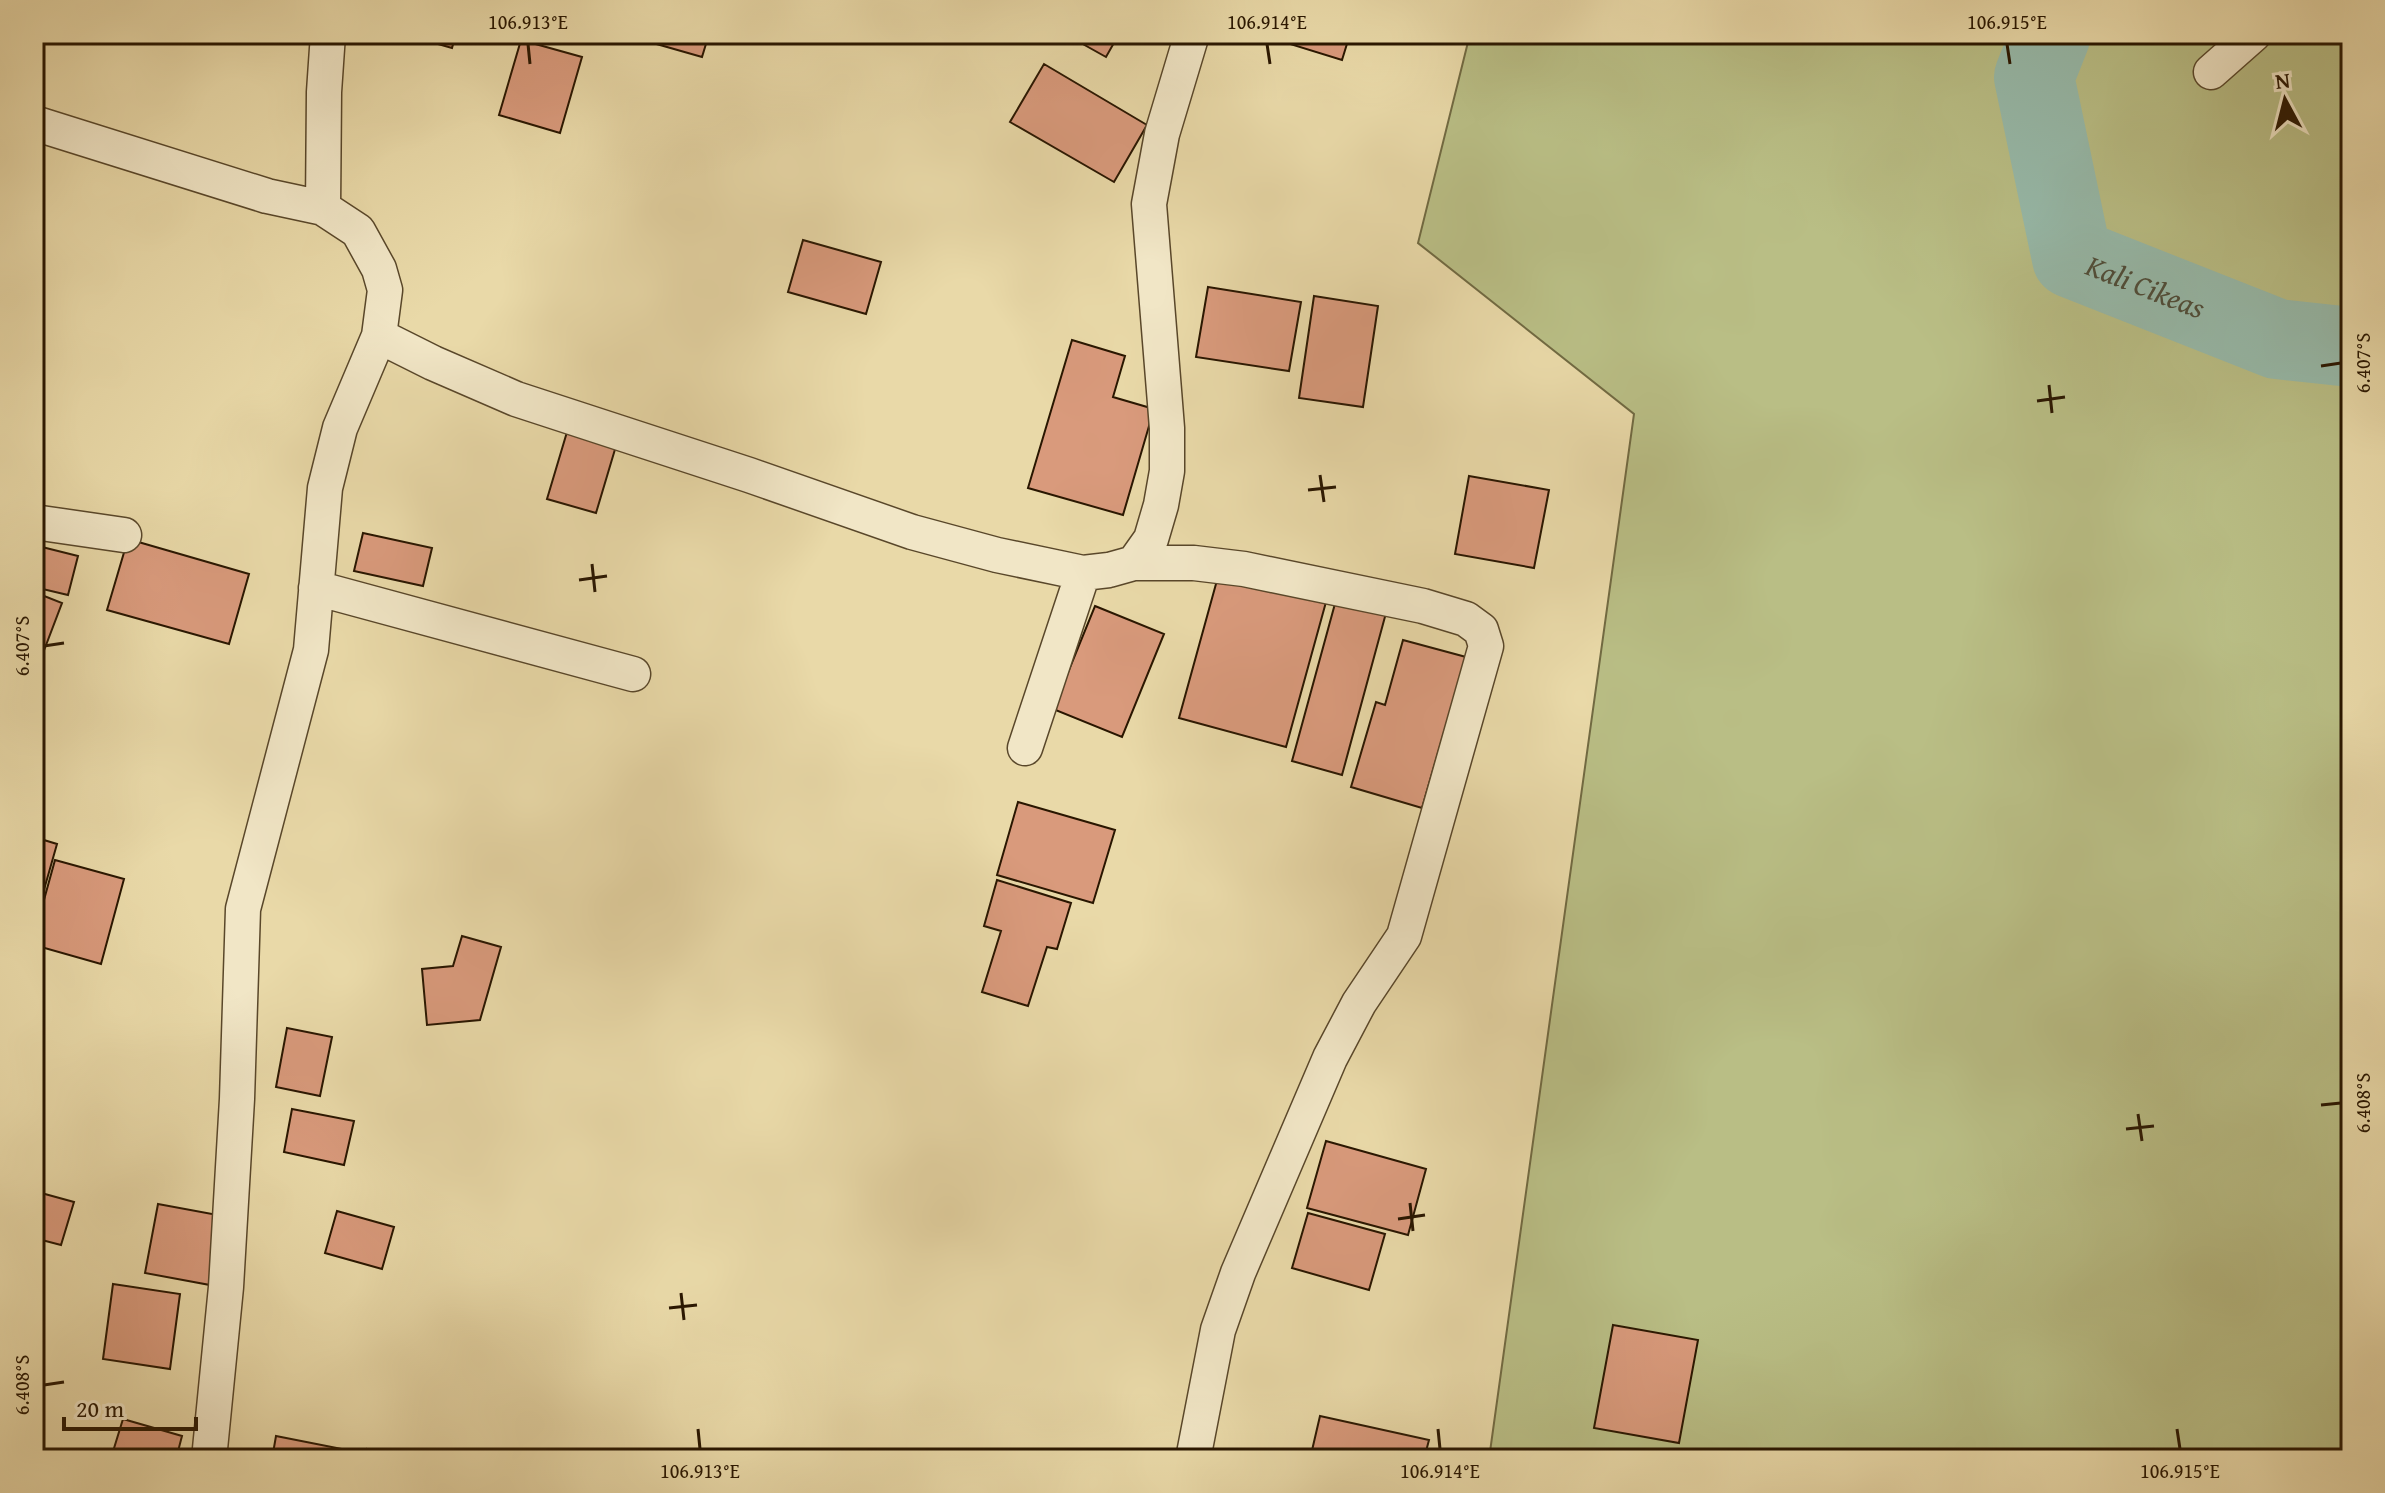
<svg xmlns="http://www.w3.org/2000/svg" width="2385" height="1493" viewBox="0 0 2385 1493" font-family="'Gentium Book Plus',serif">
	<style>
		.green { fill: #b9be85; stroke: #716a42; stroke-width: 2 }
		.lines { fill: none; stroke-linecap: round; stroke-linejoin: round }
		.river { stroke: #97baaa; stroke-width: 80 }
		.building { fill: #d99a7c; stroke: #291600; stroke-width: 2 }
		.minor-casing { stroke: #59472a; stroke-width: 37 }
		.minor { stroke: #f1e6c6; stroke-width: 34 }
		.ticks { fill: none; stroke: #291600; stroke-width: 3 }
		.labels { text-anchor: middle; stroke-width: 6; stroke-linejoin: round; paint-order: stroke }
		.water-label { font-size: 30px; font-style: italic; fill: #504f3c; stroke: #f1e6c6 }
		.neatline { fill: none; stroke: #291600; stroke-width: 3 }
		.ticks-label { font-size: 20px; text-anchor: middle; fill: #291600 }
	</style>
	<rect width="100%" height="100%" fill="#e9d9a8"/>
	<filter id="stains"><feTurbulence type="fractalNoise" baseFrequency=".0025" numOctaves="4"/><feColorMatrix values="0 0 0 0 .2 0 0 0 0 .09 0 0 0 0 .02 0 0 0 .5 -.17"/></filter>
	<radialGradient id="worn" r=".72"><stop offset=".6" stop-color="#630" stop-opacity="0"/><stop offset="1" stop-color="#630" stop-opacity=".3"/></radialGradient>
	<path class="green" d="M1470,34H2351V1459H1489L1634,414L1418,243Z"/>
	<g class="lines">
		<path class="river" id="s1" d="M2051,34L2034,77L2072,258L2277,339L2351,347"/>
	</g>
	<path class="building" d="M403,34H456L452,48Z
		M648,34H709L702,57L646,41Z
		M1065,34H1119L1106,57Z
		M1258,34H1350L1342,60Z
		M521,40L582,57L560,133L499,115Z
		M1044,64L1147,125L1114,182L1010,122Z
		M803,240L881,262L866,314L788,292Z
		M1208,287L1301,302L1289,371L1196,357Z
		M1314,296L1378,306L1363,407L1299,398Z
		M1072,340L1125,356L1113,397L1154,409L1123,515L1028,488Z
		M567,432L616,446L596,513L547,499Z
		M1469,476L1549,490L1534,568L1455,554Z
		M363,533L432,548L423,586L354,571Z
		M128,539L249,574L229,644L107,610Z
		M34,545L78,556L68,595L34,587Z
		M1219,573L1326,602L1286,747L1179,718Z
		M34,592L62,603L43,653L34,650Z
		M1336,600L1386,613L1342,775L1292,761Z
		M1095,606L1164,634L1122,737L1053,709Z
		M1403,640L1466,657L1422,808L1351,787L1376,702L1385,705Z
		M1018,802L1115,830L1093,903L997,875Z
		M34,837L57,844L34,925Z
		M55,860L124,879L101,964L34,945V936Z
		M997,880L1071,903L1057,949L1047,947L1028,1006L982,992L1001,931L984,926Z
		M462,936L501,947L480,1020L427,1025L422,969L453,966Z
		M287,1028L332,1037L320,1096L276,1087Z
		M292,1109L354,1121L344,1165L284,1152Z
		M1326,1141L1426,1169L1408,1235L1307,1208Z
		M34,1191L74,1202L61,1245L34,1238Z
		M158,1204L223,1216L210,1285L145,1273Z
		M337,1211L394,1227L382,1269L325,1253Z
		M1308,1213L1385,1234L1369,1290L1292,1268Z
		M113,1284L180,1294L170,1369L103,1359Z
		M1613,1325L1698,1340L1679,1443L1594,1428Z
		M1320,1416L1429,1440L1424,1459H1310Z
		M123,1419L182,1436L176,1459L111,1458Z
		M276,1436L347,1450L345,1459H272Z
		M367,1449L401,1459H364Z"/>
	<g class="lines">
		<defs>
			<path id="minor" d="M2211,72L2254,34
				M34,123L267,196L323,208L358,231L379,269L385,290L379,336L340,428L325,488L311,650L243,909L237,1099L226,1287L209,1459
				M323,208L324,92L328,34
				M379,336L433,363L516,399L749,475L912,532L997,555L1083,573L1109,570L1134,563H1194L1244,569L1423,606L1466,619L1481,630L1486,646L1404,936L1359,1003L1330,1058L1238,1273L1218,1330L1193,1459
				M34,522L124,535
				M1134,563L1151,539L1161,505L1167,471V428L1149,204L1162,134L1192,34
				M316,588L633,674
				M1025,748L1083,573"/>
		</defs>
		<use href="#minor" class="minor-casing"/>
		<use href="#minor" class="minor"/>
	</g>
	<path class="ticks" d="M528,44L530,64M1267,44L1270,64M2007,44L2010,64M2321,366L2341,363M2049,385L2052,413M2037,401L2065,397M1320,475L1324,502M1308,490L1336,487M592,564L595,592M579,580L607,576M44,646L64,643M2321,1105L2341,1103M2138,1114L2142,1141M2126,1129L2154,1126M1410,1203L1413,1231M1398,1219L1425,1215M681,1293L684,1320M669,1308L697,1305M44,1385L64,1382M698,1429L700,1449M1438,1429L1440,1449M2177,1429L2180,1449"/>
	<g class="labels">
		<g class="water-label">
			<text dy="10" stroke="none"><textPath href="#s1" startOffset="310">Kali Cikeas</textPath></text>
		</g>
	</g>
	<rect width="2385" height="1493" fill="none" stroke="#e9d9a8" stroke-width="88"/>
	<g transform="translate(2285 100) rotate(353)" stroke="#f1e6c6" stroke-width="6" paint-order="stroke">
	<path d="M0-6L14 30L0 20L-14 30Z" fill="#291600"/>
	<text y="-12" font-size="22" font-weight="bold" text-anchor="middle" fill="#291600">N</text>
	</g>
	<path d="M64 1417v12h132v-12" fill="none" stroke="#291600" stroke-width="4"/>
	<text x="76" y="1417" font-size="24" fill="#291600" stroke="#f1e6c6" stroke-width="6" paint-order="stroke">20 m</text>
	<rect x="44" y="44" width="2297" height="1405" class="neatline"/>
	<g class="ticks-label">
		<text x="528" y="29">106.913°E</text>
		<text x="1267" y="29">106.914°E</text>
		<text x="2007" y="29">106.915°E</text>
		<text transform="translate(2363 363) rotate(-90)" y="7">6.407°S</text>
		<text transform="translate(22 646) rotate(-90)" y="7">6.407°S</text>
		<text transform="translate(2363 1103) rotate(-90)" y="7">6.408°S</text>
		<text transform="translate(22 1385) rotate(-90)" y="7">6.408°S</text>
		<text x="700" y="1478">106.913°E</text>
		<text x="1440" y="1478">106.914°E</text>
		<text x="2180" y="1478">106.915°E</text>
	</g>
	<rect width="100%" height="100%" filter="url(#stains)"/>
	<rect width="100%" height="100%" fill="url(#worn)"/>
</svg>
